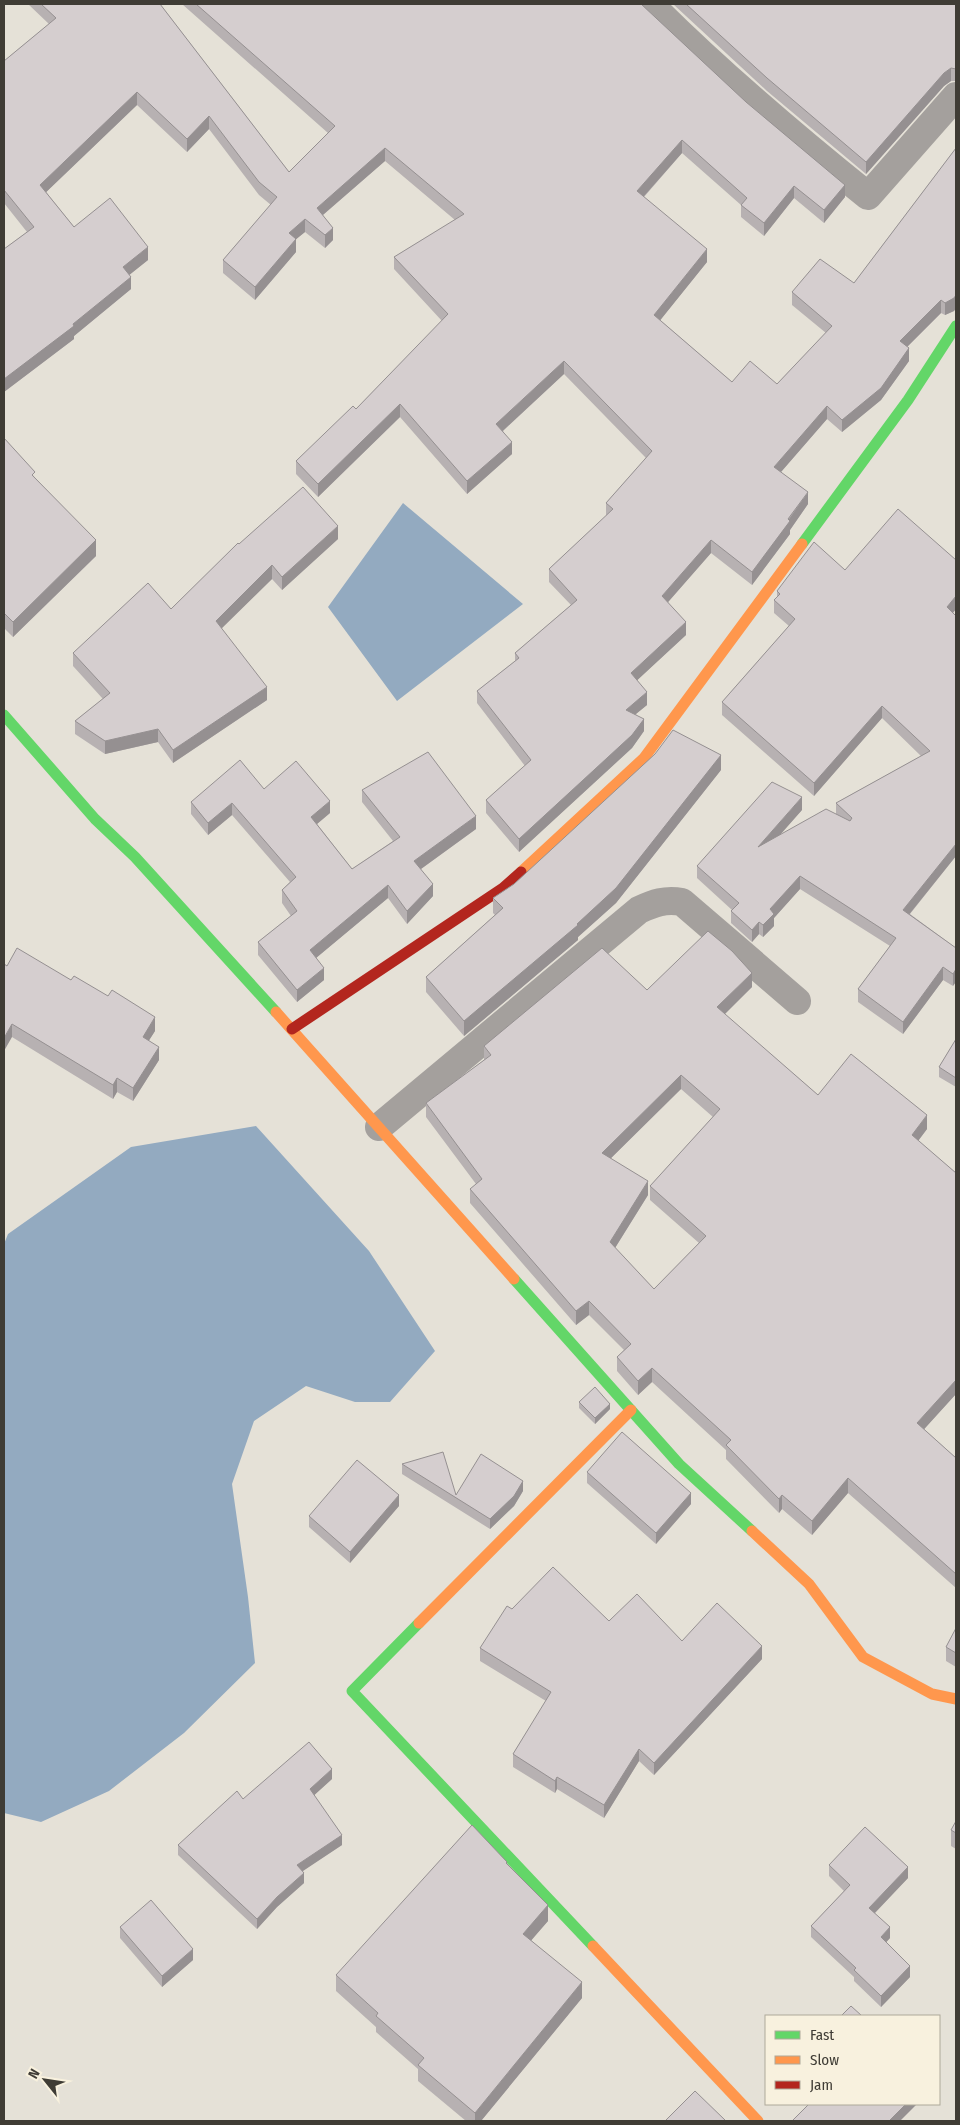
<svg xmlns="http://www.w3.org/2000/svg" width="960" height="2125" viewBox="0 0 960 2125" font-family="'Fira Sans Condensed',sans-serif">
	<style>
		.water { fill: #93aac0 }
		.lines { fill: none; stroke-linecap: round; stroke-linejoin: round }
		.street { stroke: #a4a09d; stroke-width: 28 }
		.fast { stroke: #63d668; stroke-width: 11 }
		.slow { stroke: #ff974d; stroke-width: 11 }
		.jam { stroke: #b3261e; stroke-width: 11 }
		.wall { fill: #b7b1b2; fill-rule: evenodd }
		.shaded-wall { fill: #959091 }
		.building { fill: #d5cecf; stroke: #959091; fill-rule: evenodd }
	</style>
	<rect width="100%" height="100%" fill="#e5e1d7"/>
	<path class="water" d="M403,503L523,604L397,701L328,607Z
		M256,1126L369,1251L435,1351L390,1402H355L306,1386L254,1421L232,1484L248,1597L255,1663L184,1733L109,1791L41,1822L4,1813V1244L8,1234L131,1147Z"/>
	<g class="lines">
		<path class="street" d="M650,4C719,73 792,135 868,196L956,96
			M379,1127L639,910C654,903 665,899 682,902L797,1001"/>
		<path class="fast" d="M802,544L908,400L956,326
			M4,715L95,819L135,857L276,1012
			M514,1279L679,1464L752,1531
			M419,1623L352,1691L593,1946"/>
		<path class="slow" d="M521,872L644,758L802,544
			M276,1012L514,1279
			M752,1531L809,1584L863,1657L932,1694L956,1699
			M419,1623L631,1410
			M593,1946L758,2121"/>
		<path class="jam" d="M292,1029L503,888L521,872"/>
	</g>
	<path class="wall" d="M28,4H160L289,172L328,133L182,4H641L845,197L824,223L794,198L764,236L741,217V205L682,153L644,197L707,262L660,320L732,382L777,384L826,333L792,305V292L854,283L956,148V308L954,311L945,315L941,313L907,347L909,361L881,400L842,432L827,419L781,472L808,504L790,530V534L752,585L711,553L668,602L686,635L637,680L647,705L636,714L644,731L632,748L519,852L486,813V800L525,766L477,703V691L515,661V653L571,605L549,582V569L606,516V503L646,458L564,374L503,431L512,454L467,494L400,417L318,497L296,474V461L356,409L442,321L394,269V257L455,220L385,161L323,215L333,240L325,248L305,232L296,239V252L255,300L223,273V260L271,205L259,195L209,129L187,152L137,105L46,192L74,227L148,260L129,275L131,289L74,336V339L4,392V249L27,232L4,203V61L49,24Z
		M673,4H956V81H951L944,86L866,174L767,91Z
		M4,438L96,556L13,637L4,628Z
		M338,539L282,590L272,579L221,628L267,700L173,763L158,742L105,754L75,734V721L103,699L73,666V653L171,609L239,544Z
		M956,560V609L953,613L956,616V856L910,914L956,948L953,986L943,980L903,1034L858,1002V989L890,946L800,889L774,918V926L763,937L759,934L752,942L731,923V911L732,910L697,878V866L802,810L779,835L836,814V803L921,756L882,718L814,796L722,715V702L789,626L774,613V600L777,597V591L845,570Z
		M721,770L616,903L578,937V940L464,1036L426,992V977L495,915L493,913V898Z
		M264,789L330,813L317,824L352,869L393,841L362,802V790L476,829L421,869L433,896L407,924L388,898L316,958L324,980L297,1002L258,955V942L291,916L282,903V890L290,882L232,815L208,835L191,814V802Z
		M4,964L155,1031L149,1040L159,1060L133,1101L117,1092L113,1099L12,1037Z
		M752,987L724,1014L818,1095L927,1129L918,1141L956,1173V1394L924,1429L956,1458V1588L848,1493L812,1535L782,1509L779,1513L726,1459V1450L652,1382L638,1395L617,1371V1357L624,1350L589,1315L576,1325L470,1203V1189L476,1184L426,1117V1103L484,1060V1046L647,990ZM681,1089L713,1117L650,1186V1200L699,1243L654,1289L615,1248L648,1195L611,1158Z
		M956,1039V1087L939,1077V1067Z
		M579,1402L610,1409L595,1424L579,1408Z
		M402,1464L456,1495L523,1491L514,1506L490,1529L402,1474Z
		M587,1472L691,1504L656,1544L587,1483Z
		M399,1506L350,1563L309,1527V1516Z
		M512,1609L609,1621L682,1641L762,1659L654,1775L639,1761L604,1818L557,1789L555,1793L513,1767V1754L546,1701L480,1661V1648Z
		M956,1628V1667L946,1661V1647Z
		M332,1779L314,1795L342,1845L302,1871L304,1883L277,1907L257,1929L178,1855V1845L243,1799Z
		M956,1821V1849L951,1846V1830Z
		M507,1864L548,1921L531,1940L582,1998L481,2121H466L418,2081V2069L376,2032V2027L336,1991V1975Z
		M829,1865L908,1878L875,1913L890,1938L886,1942L910,1977L881,2007L854,1981V1977L811,1937V1926L844,1891L829,1876Z
		M120,1927L193,1960L162,1987L120,1938Z"/>
	<path class="shaded-wall" d="M951,68V81L944,86L866,174V162L944,73Z
		M137,92V105L40,198V185Z
		M209,116V129L187,152V139Z
		M682,140V153L637,204V191Z
		M385,148V161L317,220V208Z
		M845,185V197L824,223V210Z
		M794,186V198L764,236V223Z
		M305,219V232L289,245V233Z
		M333,228V240L325,248V235Z
		M296,239V252L255,300V287Z
		M148,247V260L123,280V267Z
		M707,249V262L654,328V315Z
		M131,277V289L74,336V339L4,392V379L73,324Z
		M956,295V308L954,311L945,315V303Z
		M941,300V313L900,354V341Z
		M909,348V361L881,400L842,432V420Z
		M564,361V374L496,437V424Z
		M400,404V417L318,497V484Z
		M827,406V419L774,480V467Z
		M512,442V454L467,494V481Z
		M808,492V504L790,530V534L752,585V572Z
		M338,526V539L282,590V577Z
		M96,540V556L13,637V622Z
		M711,540V553L662,609V596Z
		M272,565V579L216,634V621Z
		M956,596V609L947,620V607Z
		M686,622V635L631,686V673Z
		M267,687V700L173,763V750Z
		M647,692V705L626,722V710Z
		M882,706V718L814,796V783Z
		M644,719V731L632,748L519,852V839Z
		M158,729V742L105,754V741Z
		M721,755V770L616,903L578,937V940L464,1036V1021L577,924Z
		M802,797V810L758,860V847Z
		M330,801V813L311,829V817Z
		M232,803V815L208,835V823Z
		M476,816V829L414,874V861Z
		M956,844V856L903,922V910Z
		M800,876V889L774,918V926L763,937V925L770,909Z
		M433,884V896L407,924V911Z
		M388,885V898L310,963V950Z
		M759,922V934L752,942V930Z
		M943,967V980L903,1034V1022Z
		M324,968V980L297,1002V990Z
		M956,969V982L953,986V974Z
		M752,973V987L717,1022V1007Z
		M155,1017V1031L143,1050V1037Z
		M12,1024V1037L4,1051V1038Z
		M159,1047V1060L133,1101V1088Z
		M681,1075V1089L602,1167V1153Z
		M117,1078V1092L113,1099V1085Z
		M927,1115V1129L912,1149V1135Z
		M648,1181V1195L610,1256V1242Z
		M589,1301V1315L576,1325V1311Z
		M652,1368V1382L638,1395V1381Z
		M956,1380V1394L917,1437V1423Z
		M610,1404V1409L595,1424V1418Z
		M848,1478V1493L812,1535V1521Z
		M523,1481V1491L514,1506L490,1529V1519Z
		M691,1493V1504L656,1544V1533Z
		M399,1495V1506L350,1563V1552Z
		M782,1495V1509L779,1513V1499Z
		M762,1646V1659L654,1775V1763Z
		M639,1749V1761L604,1818V1805Z
		M332,1769V1779L310,1799V1789Z
		M557,1777V1789L555,1793V1781Z
		M342,1835V1845L297,1875V1865Z
		M908,1867V1878L869,1919V1908Z
		M304,1873V1883L277,1907L257,1929V1919L277,1897Z
		M548,1905V1921L523,1950V1934Z
		M890,1927V1938L881,1948V1937Z
		M193,1949V1960L162,1987V1976Z
		M910,1966V1977L881,2007V1996Z
		M582,1982V1998L481,2121H475V2113Z
		M906,2104H917L900,2121H889Z"/>
	<path class="building" d="M41,4H160L289,172L335,126L196,4H641L746,102L845,185L824,210L794,186L764,223L741,205L747,198L682,140L637,191L707,249L654,315L732,382L750,361L777,384L832,326L792,292L820,259L854,283L956,148V295L954,298L945,303L941,300L900,341L909,348L881,388L842,420L827,406L774,467L808,492L788,519L790,521L752,572L711,540L662,596L686,622L631,673L647,692L626,710L644,719L632,735L519,839L486,800L531,760L477,691L519,658L515,653L577,600L549,569L613,509L606,503L652,451L564,361L496,424L512,442L467,481L400,404L318,484L296,461L353,406L356,409L448,314L394,257L464,214L385,148L317,208L333,228L325,235L305,219L289,233L296,239L255,287L223,260L277,197L259,182L209,116L187,139L137,92L40,185L74,227L110,198L148,247L123,267L131,277L73,324L74,326L4,379V249L34,227L4,190V61L56,18Z
		M686,4H956V69L951,68L944,73L866,162L767,78Z
		M4,438L35,472L32,475L96,540L13,622L4,613Z
		M303,487L338,526L282,577L272,565L216,621L267,687L173,750L158,729L105,741L75,721L110,693L73,653L148,583L171,609L238,543L239,544Z
		M898,509L956,560V596L947,607L956,616V844L903,910L956,948V969L953,974L943,967L903,1022L858,989L896,938L800,876L770,909L774,914L763,925L759,922L752,930L731,911L739,903L697,866L772,782L802,797L758,847L826,809L850,821L852,818L836,803L930,751L882,706L814,783L722,702L795,619L774,600L780,594L777,591L814,542L845,570Z
		M673,730L721,755L616,888L577,924L578,925L464,1021L426,977L503,908L493,898L514,884L655,754Z
		M428,752L476,816L414,861L433,884L407,911L388,885L310,950L324,968L297,990L258,942L297,911L282,890L296,877L232,803L208,823L191,802L240,760L264,789L296,761L330,801L311,817L352,869L400,837L362,790Z
		M708,931L732,951L752,973L717,1007L818,1095L851,1054L927,1115L912,1135L956,1173V1380L917,1423L956,1458V1574L848,1478L812,1521L782,1495L779,1499L726,1445L731,1440L652,1368L638,1381L617,1357L631,1344L589,1301L576,1311L470,1189L482,1179L426,1103L491,1055L484,1046L602,948L647,990ZM681,1075L720,1109L650,1186L706,1236L654,1289L610,1242L648,1181L602,1153Z
		M17,948L71,980L74,976L108,996L112,990L155,1017L143,1037L159,1047L133,1088L117,1078L113,1085L12,1024L4,1038V964L7,966Z
		M956,1039V1078L939,1067Z
		M595,1387L610,1404L595,1418L579,1402Z
		M622,1432L691,1493L656,1533L587,1472Z
		M443,1452L456,1495L481,1454L523,1481L514,1496L490,1519L402,1464Z
		M357,1460L399,1495L350,1552L309,1516Z
		M553,1567L609,1621L637,1594L682,1641L717,1603L762,1646L654,1763L639,1749L604,1805L557,1777L555,1781L513,1754L551,1692L480,1648L507,1606L512,1609Z
		M956,1628V1653L946,1647Z
		M309,1742L332,1769L310,1789L342,1835L297,1865L304,1873L277,1897L257,1919L178,1845L237,1791L243,1799Z
		M956,1821V1833L951,1830Z
		M472,1825L507,1862L506,1863L548,1905L523,1934L582,1982L475,2113L418,2065L424,2058L376,2016L378,2013L336,1975Z
		M865,1827L908,1867L869,1908L890,1927L881,1937L910,1966L881,1996L854,1970L856,1968L811,1926L850,1885L829,1865Z
		M151,1900L193,1949L162,1976L120,1927Z
		M851,2006L862,2016H841Z
		M695,2091L726,2121H665Z
		M809,2104H906L889,2121H792Z"/>
	<rect width="960" height="2125" fill="none" stroke="#3f3c35" stroke-width="10"/>
	<rect x="765" y="2015" width="175" height="90" fill="#f8f1de" stroke="#aea99a"/>
	<rect x="775" y="2031" width="25" height="8" fill="#63d668" stroke="#aea99a"/>
	<text x="810" y="2040" font-size="15" fill="#3f3c35">Fast</text>
	<rect x="775" y="2056" width="25" height="8" fill="#ff974d" stroke="#aea99a"/>
	<text x="810" y="2065" font-size="15" fill="#3f3c35">Slow</text>
	<rect x="775" y="2081" width="25" height="8" fill="#b3261e" stroke="#aea99a"/>
	<text x="810" y="2090" font-size="15" fill="#3f3c35">Jam</text>
	<g transform="translate(45 2080) rotate(300)" stroke="#f8f1de" stroke-width="4" paint-order="stroke">
	<path d="M0-4L9 19L0 12L-9 19Z" fill="#3f3c35"/>
	<text y="-8" font-size="14" font-weight="bold" text-anchor="middle" fill="#3f3c35">N</text>
	</g>
</svg>
